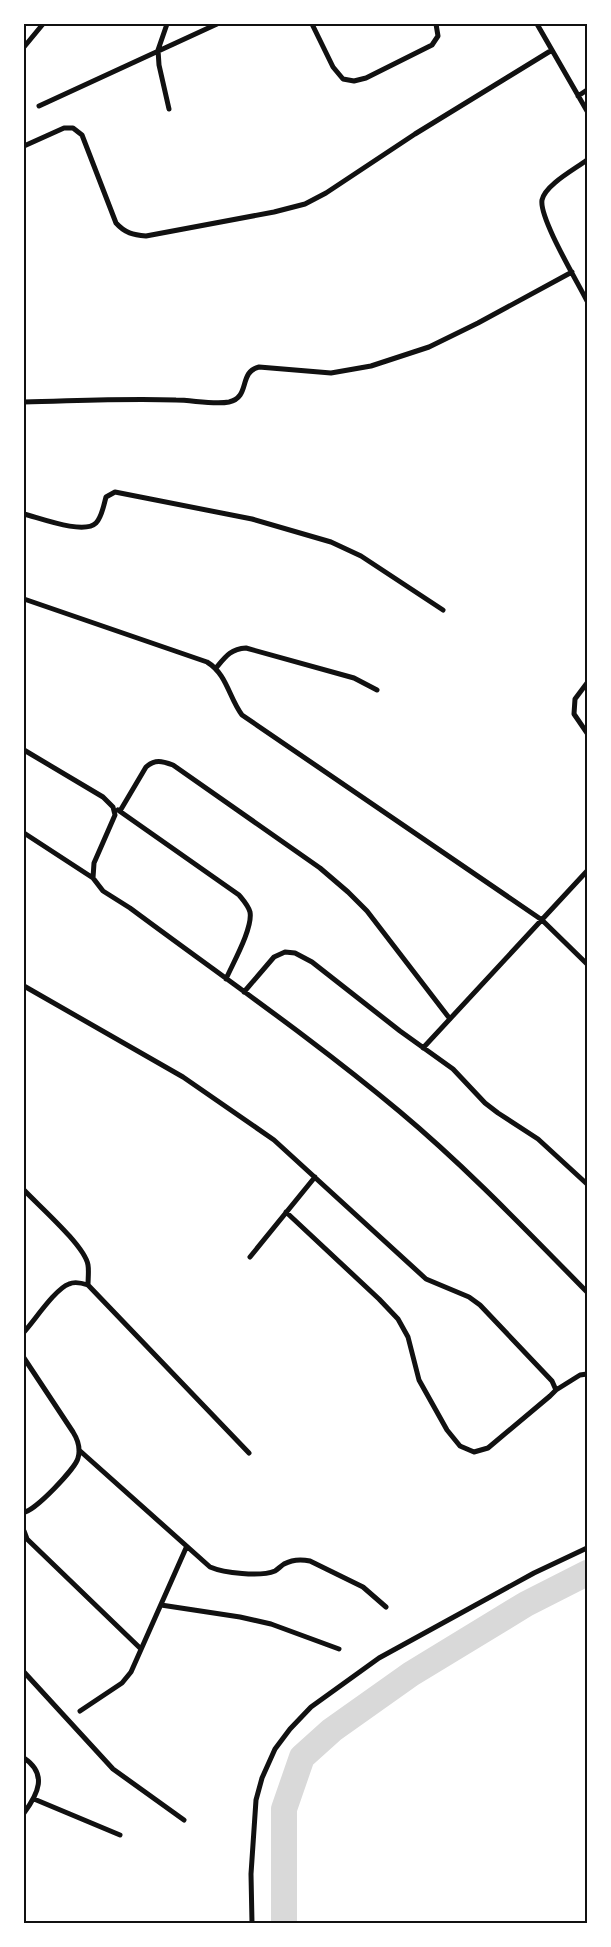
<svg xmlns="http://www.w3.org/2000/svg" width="611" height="1947" viewBox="0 0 611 1947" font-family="Barlow,sans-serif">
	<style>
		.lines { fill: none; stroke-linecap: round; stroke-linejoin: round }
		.river { stroke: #d9d9d9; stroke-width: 26 }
		.minor { stroke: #111; stroke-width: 5 }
		.neatline { fill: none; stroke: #111; stroke-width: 2 }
	</style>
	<rect width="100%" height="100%" fill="#fff"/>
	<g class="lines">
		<path class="river" d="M284,1923V1809L302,1757L332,1730L411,1674L526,1604L587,1573"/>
		<path class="minor" d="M167,24L158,50L159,65L169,109
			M312,24L333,67L343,79L354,81L366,78L432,45L438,36L436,24
			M537,24L587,111
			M24,47L43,24
			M578,96L587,90
			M39,106L217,24
			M24,146L64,128H73L82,135L116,223C125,233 133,235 146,236L274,212L305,204L326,193L415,134L552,50
			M587,160C575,169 545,185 542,200C539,218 577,281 587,301
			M24,402C74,401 125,398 176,400C192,400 214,405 229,402C251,397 238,372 259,367L331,373L371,366L429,347L478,323L572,272
			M24,514C40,518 84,535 96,523C102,517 104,504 106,497L115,492L252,519L331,542L361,556L443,610
			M24,599L207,662C227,674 229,698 242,715L542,920L587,964
			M216,668C226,656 231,649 246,648L354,678L377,690
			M587,683L575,699L574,714L587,733
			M24,750L103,797L113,807L115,815L94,863L93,878L103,891L130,908C220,975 313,1039 399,1111C466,1167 526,1230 587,1292
			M118,810L239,895C243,900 248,905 250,912C253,928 233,963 226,979
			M120,811L146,767C155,759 162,761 173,765L320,868L348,892L367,911L450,1019
			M24,833L93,878
			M24,986L183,1077L274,1140L426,1279L469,1297L480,1305L552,1381L556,1390L550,1396L488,1448L474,1452L460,1446L447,1430L419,1380L408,1337L398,1319L379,1299L286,1212
			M244,992L274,957L285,952L295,953L312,962L400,1031L453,1069L485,1103L498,1113L538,1139L587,1184
			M423,1048L587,871
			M24,1190C39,1206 85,1246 88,1265C89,1271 88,1279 88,1285
			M250,1257L315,1177
			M24,1332C35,1320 55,1289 69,1284C75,1281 82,1283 88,1285L249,1453
			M24,1358L73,1432C78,1440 81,1448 78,1458C76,1468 34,1512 24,1512
			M556,1390L580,1375L587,1374
			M79,1450L210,1567C224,1573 260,1577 275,1571C278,1569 281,1566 284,1564C293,1559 301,1559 310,1561L363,1587L386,1607
			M24,1531L27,1539L141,1649
			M161,1605L240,1617L271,1624L339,1649
			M24,1672L113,1769L184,1820
			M80,1711L122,1683L131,1672L186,1548
			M24,1758C48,1774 38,1794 24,1813
			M34,1799L120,1835
			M252,1923L251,1874L256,1800L262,1778L275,1749L290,1729L311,1707L379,1658L534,1573L587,1548"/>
	</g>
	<rect width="611" height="1947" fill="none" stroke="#ffffff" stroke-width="50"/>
	<rect x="25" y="25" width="561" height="1897" class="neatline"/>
</svg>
